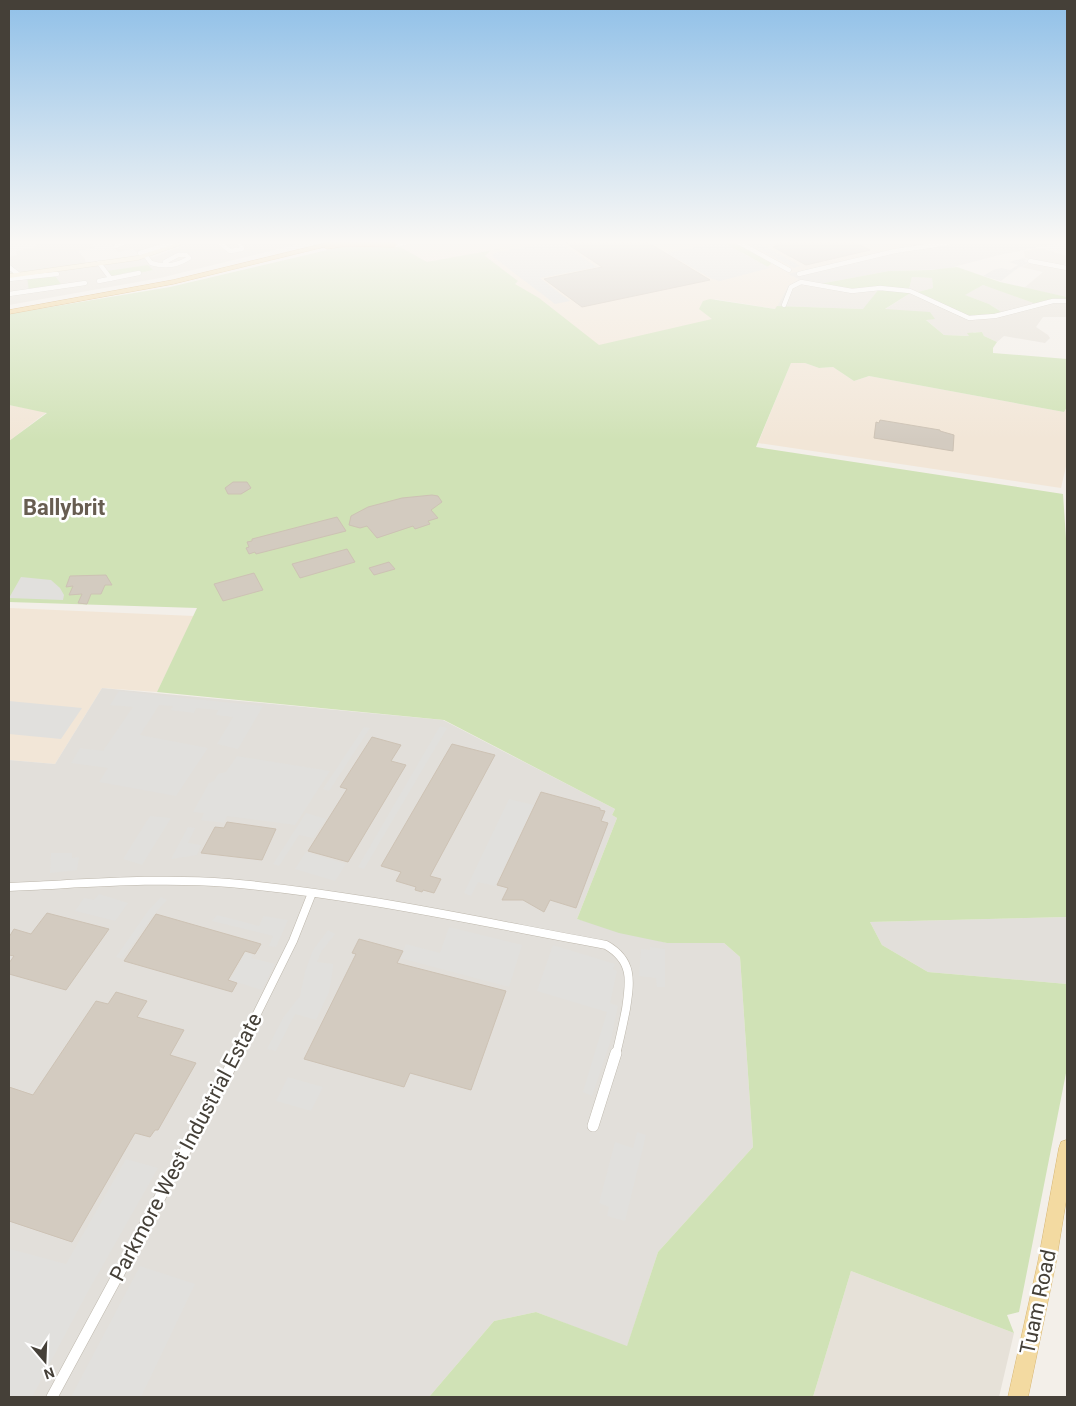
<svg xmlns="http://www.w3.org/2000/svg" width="1076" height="1406" viewBox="0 0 1076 1406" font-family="Roboto,sans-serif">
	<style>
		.residential { fill: #e6e1d8 }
		.commercial { fill: #f2e6d7 }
		.industrial { fill: #e2dfda }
		.green { fill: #d0e2b6 }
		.parking { fill: #e1e0dd }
		.building { fill: #d3cbc0; stroke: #cdc2b4 }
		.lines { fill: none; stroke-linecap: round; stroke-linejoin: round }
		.minor-far2-casing { stroke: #bdb7ac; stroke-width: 5 }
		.minor-far1-casing { stroke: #bdb7ac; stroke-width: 9 }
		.minor-casing { stroke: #bdb7ac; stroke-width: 12 }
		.secondary-casing { stroke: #cdc09d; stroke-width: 1 }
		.primary-casing { stroke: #d7b673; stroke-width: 1 }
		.trunk-casing { stroke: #cc9949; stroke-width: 1 }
		.minor-far2 { stroke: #fff; stroke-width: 4.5 }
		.minor-far1 { stroke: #fff; stroke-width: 8 }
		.minor { stroke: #fff; stroke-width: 11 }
		.secondary { fill: #f9edcd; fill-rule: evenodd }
		.primary { fill: #f3daa1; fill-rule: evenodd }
		.trunk { fill: #f0cf8c; fill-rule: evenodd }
		.labels { text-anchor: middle; stroke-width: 5; stroke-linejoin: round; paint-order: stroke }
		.near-street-label { font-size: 21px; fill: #454038; stroke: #fff }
		.district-label { font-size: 22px; font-weight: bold; fill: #675d51; stroke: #fff }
	</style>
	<rect width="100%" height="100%" fill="#f3efe9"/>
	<path class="residential" d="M34,243H91L95,248L78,251L85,259L86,264L9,274V257L17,255L16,251L36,247Z
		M111,243H177L140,255L133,249L118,252Z
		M190,243H303L160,278L9,305V278L154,257Z
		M1041,248L1067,256V261L1063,265L1025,258L1024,251Z
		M1032,262L1067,269V297L1024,288L1043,272L1021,267Z
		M912,277L932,278L933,288L918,292L909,289Z
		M799,279L811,283L879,289L864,309L777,306L788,286Z
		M983,285L1001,291L1036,304L1003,313L989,304L964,295Z
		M912,292L972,319L1051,303L1067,302V317H1043L1036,327L1048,335L1050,338L1045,343L1004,336L997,342L984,336L982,332H974L970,336L944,335L925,319L884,310Z
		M851,1271L1014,1333L999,1397H813Z"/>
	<path class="commercial" d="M351,243H921L922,244L789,274L799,279L788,286L776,309L714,299L732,315L642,385L399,247L349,246Z
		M791,363H805L819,368L833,367L854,381L869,376L1064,412L1067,407V462L1061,488L758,443Z
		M9,405L47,412L9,441Z
		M9,608L194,616L157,692L102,688L55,764L9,760Z"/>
	<path class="industrial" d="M921,243H1059L999,255L946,269L889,271L819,284L799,279L788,274Z
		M102,688L443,720L615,809L612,815L617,818L577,919L667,943H724L740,957L753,1147L658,1252L627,1347L536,1312L494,1321L429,1397H9V760L55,764Z
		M1067,917V984L928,972L882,945L870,922Z"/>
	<path class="green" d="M532,243L490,251L485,256L518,281L515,284L539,298L599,345L712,319L699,309L703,301L710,299L775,309L777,306L863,309L879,289L855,290L819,284L889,271L931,270L957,267L1000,282L1067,297V300L1036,304L983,285L965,295L989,304L1003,313L968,316L918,292L933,288L932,278L912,277L909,289L912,292L885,309L930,312L935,319L926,320L944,335L969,336L967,333L982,332L984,336L997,342L993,348V353L1067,359V407L1064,412L869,376L854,381L833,367L819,368L805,363H791L756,447L1063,494L1067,553V917L870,922L882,945L928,972L1067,984V1068L1019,1312L1007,1315L1014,1333L851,1271L813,1397H429L494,1321L536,1312L627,1346L658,1252L753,1147L740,957L724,943H667L619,933L577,919L617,818L612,815L615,809L444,720L157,692L197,608L9,602V441L47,413L9,405V314L170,287L340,247L400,246V247L427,262Z
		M728,243H735L771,263L770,265L767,267L747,255L724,245Z
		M148,265L153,270L134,274L130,272L112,276L107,271Z
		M55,276L61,284L29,291L27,277L30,280L34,277Z"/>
	<path class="parking" d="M545,243H561L597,267L540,278L570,301L555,304L492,256L494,253Z
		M714,243L728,245L770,268L720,281L712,279L667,253Z
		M748,243H756L767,247L800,266L794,268Z
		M1024,258L1027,260L1024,261L1029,263L1018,268L1001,281L983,276L993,270L1001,268L1010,270L1018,265L1009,262Z
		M21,577L51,580L60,588L64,595L63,600L9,598Z
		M119,691L164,696L263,706L238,749L217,744L233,717L216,715L218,710L196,708L194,713L171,710L173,706L159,705L140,735L208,748L176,796L99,782L108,768L71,763L80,748L103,751L133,707L110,705Z
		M9,701L82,708L61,739L9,734Z
		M440,726L447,728L364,869L358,867Z
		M364,727L370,728L329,791L323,789Z
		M237,756L330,771L295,825L227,816L224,823L201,820L204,813L193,812L209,783L214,781L218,774L226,772Z
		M509,799L534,805L495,886L478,882L471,896L464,893Z
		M306,813L326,819L313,838L299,835L279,866L273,864Z
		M150,816L171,818L142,865L123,859Z
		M188,827L195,828L188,843L201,845L197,855L171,859Z
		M306,852L346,864L335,881L295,869Z
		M51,853H72V858L79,857L77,870L50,873Z
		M99,894L128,903L115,921L75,911L84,898L94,900Z
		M161,897L167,900L155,913L122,959L116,957L148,911Z
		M217,915L259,926L264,916L288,920L276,947L269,946L273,936L212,921Z
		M449,927L522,945L509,987L400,958L406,944L440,953Z
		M328,930L335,934L321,952L317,962L333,964V968L329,992L316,1020L295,1014L276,1051L267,1049L283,1018L300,996L305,972L313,950Z
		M553,945L615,964L613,969L617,971L610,1003L618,1006L611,1039L592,1096L583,1092L607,1012L537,991Z
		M650,947L665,949V987H657L656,978L639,976L641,949L650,950Z
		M245,953L253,955L251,958L275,964L262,990L230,980Z
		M288,1077L323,1087L311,1111L276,1101Z
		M637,1132L646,1135L625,1221L607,1216L609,1207L599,1203L615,1142L633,1148Z
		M126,1159L158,1168L86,1295L32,1397H9V1251L10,1249L66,1264Z
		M140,1266L195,1284L141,1397H71Z"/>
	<path class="building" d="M566,243H649L710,280L582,307L544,279L602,267Z
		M775,243H856L870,250L806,265L773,247L779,245Z
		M880,420L940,430V431L954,435L953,451L874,438L876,422L879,423Z
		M233,482H247L251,488L241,494H228L225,488Z
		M432,495L438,496L442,502L431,510L438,518L428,521L430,524L415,529L413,526L377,538L367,526L360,528L349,525L351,516L368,507L402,498Z
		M337,517L346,531L256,554L255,552L249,554L246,548L249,547L247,542L252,541V539Z
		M347,549L355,562L300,578L292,564Z
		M389,562L395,569L374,575L369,568Z
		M254,573L263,590L223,601L214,584Z
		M106,575L112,585H105L101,594H91L87,604L78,603L82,594L69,595L73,586L66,587L70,576Z
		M372,737L401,745L391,761L406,765L348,862L308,851L347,789L340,787Z
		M452,744L495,755L430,876L441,879L434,893L423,890L422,892L415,890L416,887L396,881L401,872L381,866Z
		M541,792L600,808V810L605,811L601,821L608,823L576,908L550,900L544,912L523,900H502L508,888L497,885Z
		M227,822L276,829L262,860L201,853L215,827L224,828Z
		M47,913L109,929L66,990L9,974V963L14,956L9,955V937L14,929L31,934Z
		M156,914L261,944L255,954L245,951L228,980L237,983L232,992L124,961Z
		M359,939L403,951L397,963L506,991L471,1090L410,1073L404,1087L304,1059L356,954L352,953Z
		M116,992L147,1001L137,1017L184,1030L170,1055L196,1063L158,1130H155L150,1137L135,1133L72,1242L9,1221V1087L33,1095L96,1001L108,1004Z"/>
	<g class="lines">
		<defs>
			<path id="minor-far2" d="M220,243L230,251L242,249L239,243
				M740,243L789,270
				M395,245L405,243
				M116,246L123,243
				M140,253L172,243
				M146,256L151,263C164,267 177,266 189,258L186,255H178L165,262
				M1030,261L1067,268
				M99,263L111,279
				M9,267L18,274
				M799,274L895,251L948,243
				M9,279L57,274
				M99,281L139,273
				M9,294L85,283
				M784,305L791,287L801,282L852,291L880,288L910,291L969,318L995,316L1053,301H1067"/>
			<path id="minor-far1" d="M9,887C82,884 156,877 229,883C355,894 481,922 606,945C634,961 630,982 626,1009C623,1024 620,1039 616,1054
				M237,1054L293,941L312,893"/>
			<path id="minor" d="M593,1126L616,1053
				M52,1397L238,1053"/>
			<path id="secondary" d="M178,243H186L138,260L9,278V274L137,256Z"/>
			<path id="primary" d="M1067,1140V1195L1056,1262L1028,1397H1008L1038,1262L1059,1148L1061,1142Z"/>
			<path id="trunk" d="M326,243H395L398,245L395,247L346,246L327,249L324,247L173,284L9,314V310L173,280Z"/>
		</defs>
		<use href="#minor-far2" class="minor-far2-casing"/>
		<use href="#minor-far1" class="minor-far1-casing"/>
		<use href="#minor" class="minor-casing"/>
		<use href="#secondary" class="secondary-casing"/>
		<use href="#primary" class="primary-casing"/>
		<use href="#trunk" class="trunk-casing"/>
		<use href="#minor-far2" class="minor-far2"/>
		<use href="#minor-far1" class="minor-far1"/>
		<use href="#minor" class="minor"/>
		<use href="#secondary" class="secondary"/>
		<use href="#primary" class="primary"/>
		<use href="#trunk" class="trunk"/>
	</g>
	<linearGradient id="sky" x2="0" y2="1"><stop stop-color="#90c0e8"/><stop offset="0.55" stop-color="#faf8f5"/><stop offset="1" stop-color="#faf8f5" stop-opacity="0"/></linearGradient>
	<rect width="1076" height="440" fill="url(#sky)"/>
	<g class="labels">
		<g class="near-street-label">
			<text transform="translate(186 1147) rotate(-62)" y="7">Parkmore West Industrial Estate</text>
			<text transform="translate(1038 1302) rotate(-78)" y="7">Tuam Road</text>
		</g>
		<g class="district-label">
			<text x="64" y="515">Ballybrit</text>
		</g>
	</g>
	<rect width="1076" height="1406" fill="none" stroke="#454038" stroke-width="20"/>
	<g transform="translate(45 1361) rotate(161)" stroke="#ffffff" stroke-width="4" paint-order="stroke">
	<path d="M0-4L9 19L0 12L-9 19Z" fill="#454038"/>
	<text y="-8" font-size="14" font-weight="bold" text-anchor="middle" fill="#454038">N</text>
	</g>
</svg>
